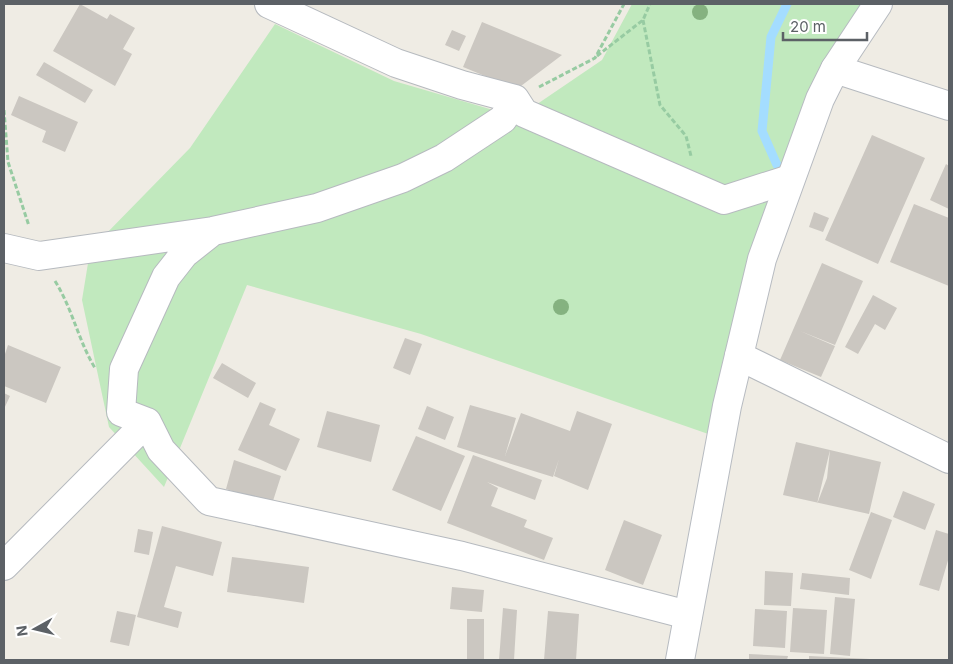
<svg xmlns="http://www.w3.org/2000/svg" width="953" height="664" viewBox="0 0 953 664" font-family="Inter,sans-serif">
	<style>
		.green { fill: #c1e9be }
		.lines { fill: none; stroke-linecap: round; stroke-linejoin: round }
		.stream { stroke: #a4ddff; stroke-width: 9 }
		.building { fill: #cbc7c1; fill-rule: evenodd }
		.street-casing { stroke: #b6babf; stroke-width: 30 }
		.secondary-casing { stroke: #b7bbc1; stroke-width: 30 }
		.path { stroke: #97cba2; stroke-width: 3; stroke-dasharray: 5 2.5; stroke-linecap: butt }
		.street { stroke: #fff; stroke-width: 28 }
		.secondary { stroke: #fff; stroke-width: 28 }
		.tree { fill: #85b280 }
	</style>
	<rect width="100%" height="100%" fill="#efece4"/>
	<path class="green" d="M632,4H872L841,56L714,436L421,334L247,285L164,487L109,427L82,300L90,251L319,215L524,113L602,60Z
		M275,24L394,81L500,112L400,173L315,203L101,239L190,148Z"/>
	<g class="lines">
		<path class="stream" d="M777,165L762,131L771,37L787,4"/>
	</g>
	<path class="building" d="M80,4L107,19L110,14L135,28L123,49L132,54L115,86L53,51Z
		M482,22L562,55L517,89L463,67Z
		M452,30L466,36L459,51L445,45Z
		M44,62L93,90L85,103L36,75Z
		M19,96L78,122L65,152L42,142L46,131L11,115Z
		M872,135L925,158L878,264L825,240Z
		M946,164L949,166V209L930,200Z
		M914,204L949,218V286L890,262Z
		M814,212L829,218L823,232L809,227Z
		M822,263L863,281L835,345L800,331L835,346L821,377L780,360Z
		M873,295L897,308L885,330L875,324L858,354L845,347Z
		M405,338L422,344L410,375L393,368Z
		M8,345L61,367L46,403L4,386V357Z
		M222,363L256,383L248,398L213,378Z
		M4,393L10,396L4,409Z
		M260,402L276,409L269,425L300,439L286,471L238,450Z
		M470,405L516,418L505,456L521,413L570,431L577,411L612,424L588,490L554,476L559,459L553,477L457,447Z
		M427,406L454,417L445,440L418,429Z
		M327,411L380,425L371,462L317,447Z
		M416,436L465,456L441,511L392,490Z
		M796,442L881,462L869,514L783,495ZM830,450L827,478L817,504Z
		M473,455L542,480L535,500L487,482L498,488L491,506L527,520L524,527L553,538L544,560L447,523Z
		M234,460L281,476L272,504L226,489Z
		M903,491L935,504L925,530L893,517Z
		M871,512L892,520L871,579L849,570Z
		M624,520L662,535L643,585L605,570Z
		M162,526L222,542L213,576L176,566L164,607L182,612L178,628L137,617Z
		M138,529L153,532L149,555L134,552Z
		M936,530L949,534V557L939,591L919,585Z
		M232,557L309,567L304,603L227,592Z
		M765,571L793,573L791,606L764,605Z
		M802,573L850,578L849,595L800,589Z
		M452,587L484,590L482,612L450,609Z
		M835,597L855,599L850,656L830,654Z
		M503,608L517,610L514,660H499Z
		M793,608L827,610L824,654L790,652Z
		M755,609L787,611L785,648L753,646Z
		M117,611L136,615L129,646L110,642Z
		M548,611L579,614L576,660H544Z
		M467,619H484V660H467Z
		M749,654L788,656L787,660H749Z
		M809,656L870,659V660H809Z"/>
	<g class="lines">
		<defs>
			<path id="street" d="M269,4L396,63L462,85L515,99L524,113L724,200L790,179
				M835,69L949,106
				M213,231L184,254L166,277L124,369L121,412L147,422L161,450L209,501L462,556L688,615
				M4,248L39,256L213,231L317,208L403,178L444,158L503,119L515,99
				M739,356L949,459
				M4,566L147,422"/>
			<path id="secondary" d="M680,660L727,406L762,259L820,99L835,69L878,4"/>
		</defs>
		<use href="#street" class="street-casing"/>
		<use href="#secondary" class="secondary-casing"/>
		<path class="path" d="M643,20L660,105L686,136L691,156
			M597,56L643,20L650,4
			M539,87L595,58L624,4
			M4,110L8,162L29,226
			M55,281C73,310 78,340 95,368"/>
		<use href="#street" class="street"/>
		<use href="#secondary" class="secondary"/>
	</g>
	<g class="tree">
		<circle cx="700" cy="12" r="8"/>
		<circle cx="561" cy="307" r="8"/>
	</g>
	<rect width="953" height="664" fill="none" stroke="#5c6166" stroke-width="10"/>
	<g transform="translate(35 629) rotate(262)" stroke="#ffffff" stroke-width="4" paint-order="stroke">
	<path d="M0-4L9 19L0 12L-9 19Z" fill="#5c6166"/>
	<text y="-8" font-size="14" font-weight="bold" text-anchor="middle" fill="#5c6166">N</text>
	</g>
	<path d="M783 32v8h84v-8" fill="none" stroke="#5c6166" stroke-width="2.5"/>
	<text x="790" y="32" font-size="15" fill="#5c6166" stroke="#ffffff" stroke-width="4" paint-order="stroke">20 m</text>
</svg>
